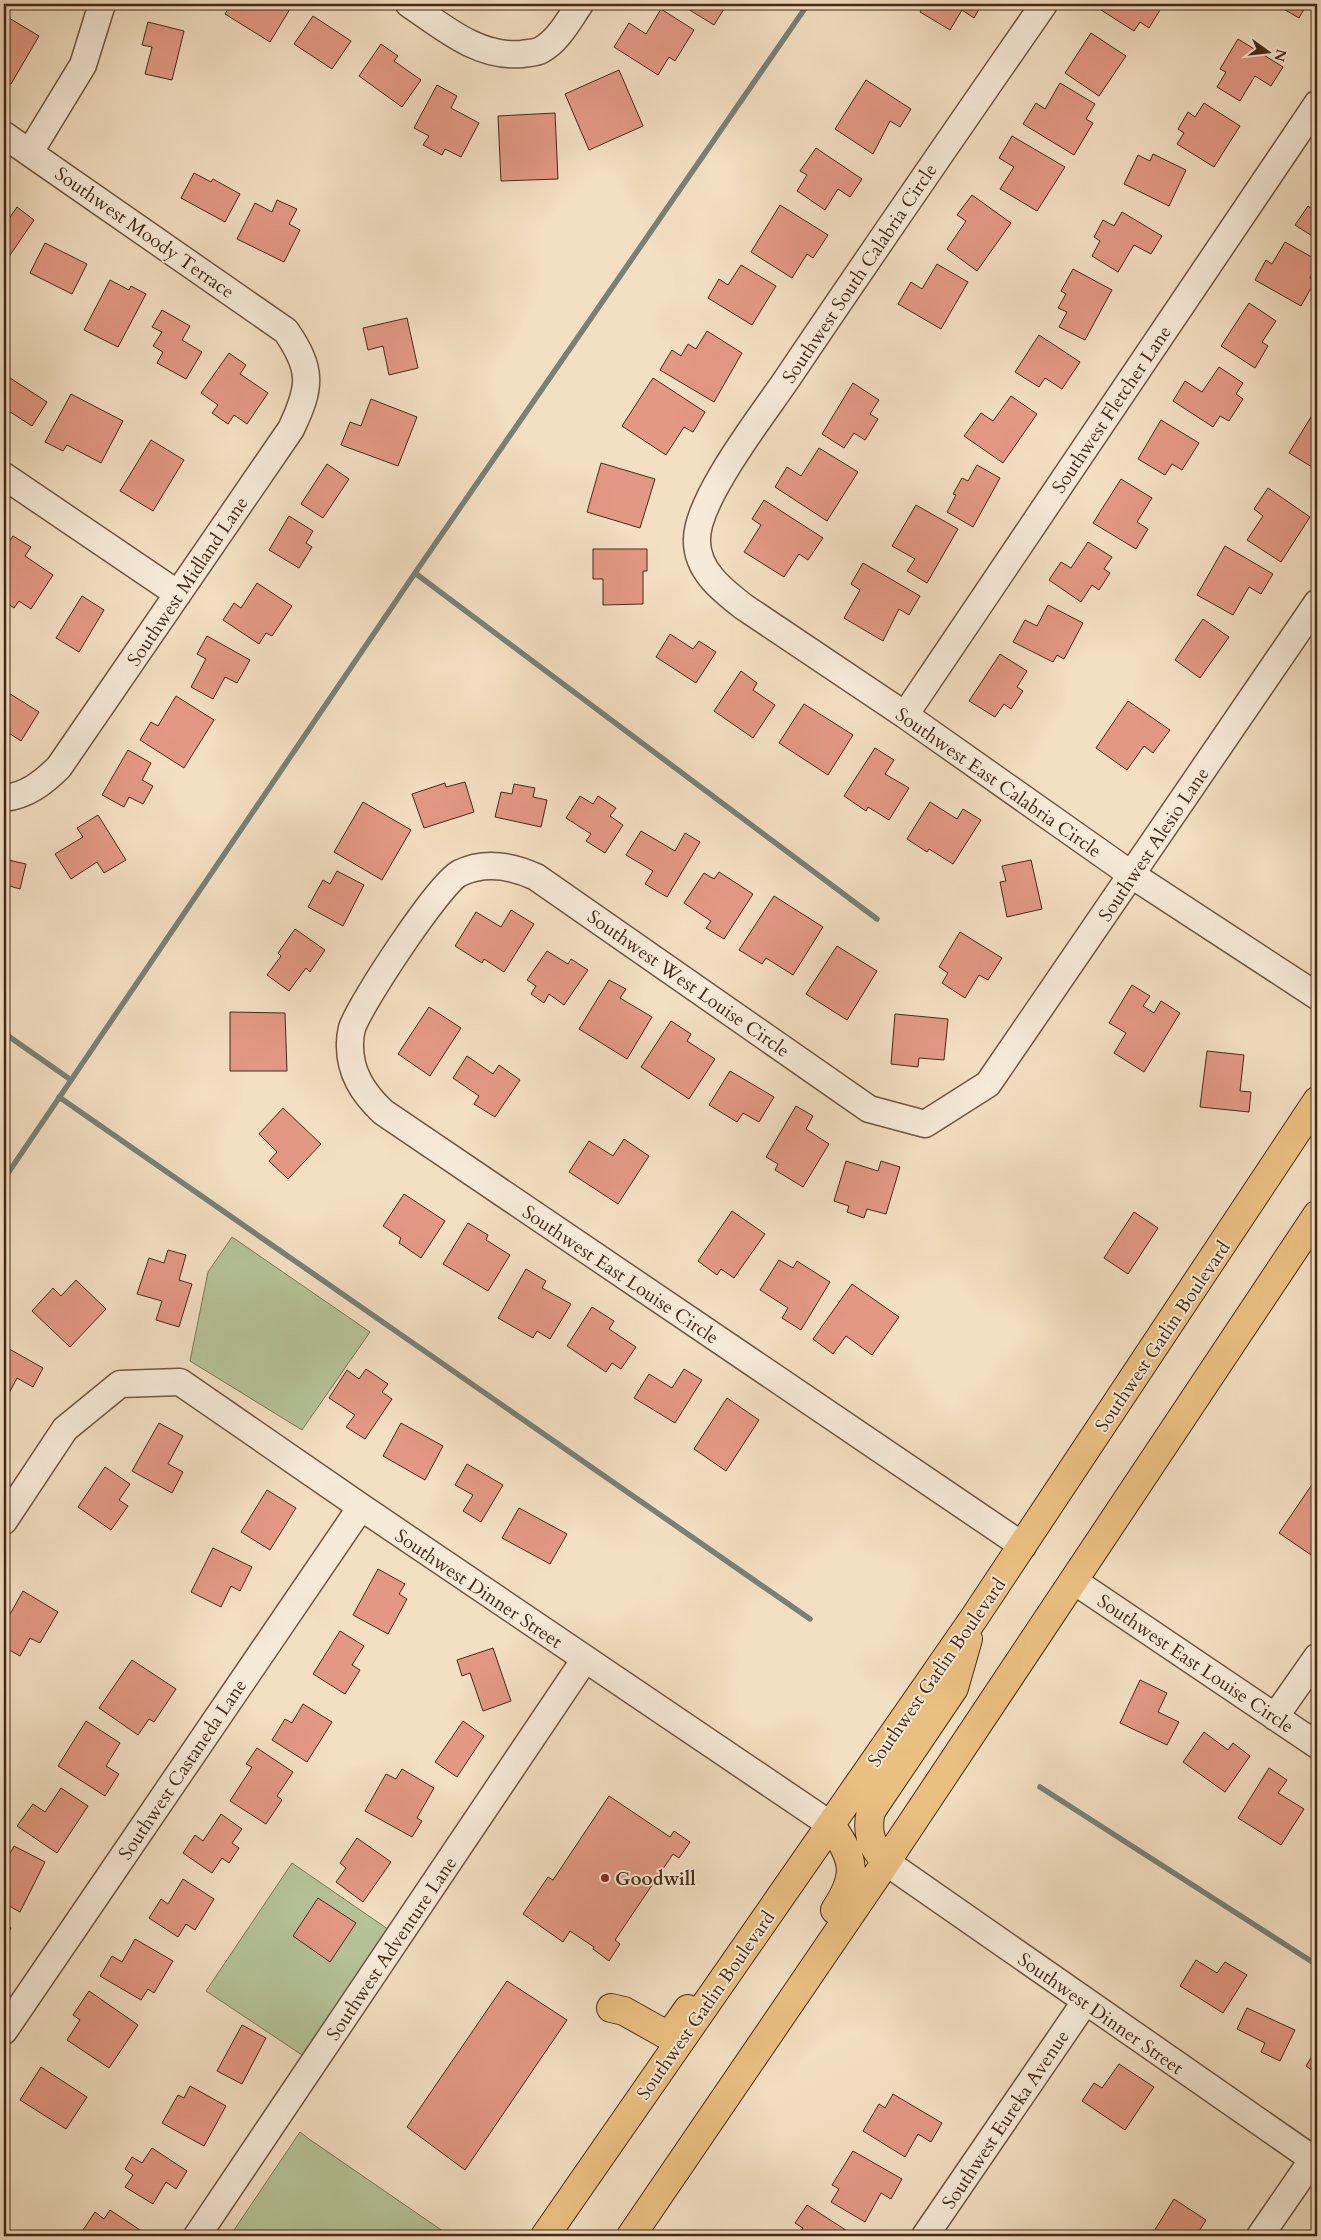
<svg xmlns="http://www.w3.org/2000/svg" width="1321" height="2240" viewBox="0 0 1321 2240" font-family="Cardo,serif">
	<style>
		.green { fill: #b5c398; stroke: #7e7657 }
		.lines { fill: none; stroke-linecap: round; stroke-linejoin: round }
		.stream { stroke: #798175; stroke-width: 5.5 }
		.building { fill: #e39885; stroke: #462916 }
		.minor-casing { stroke: #715641; stroke-width: 29 }
		.major-casing { stroke: #462916; stroke-width: 30 }
		.minor { stroke: #f7ead7; stroke-width: 26 }
		.major { stroke: #eac081; stroke-width: 28 }
		.poi-dot { fill: #8f2418; stroke: #f7ead7; stroke-width: 2 }
		.labels { text-anchor: middle; stroke-width: 4; stroke-linejoin: round; paint-order: stroke }
		.street-label { font-size: 19px; fill: #462916; stroke: #f7ead7 }
		.poi-label { font-size: 19px; font-weight: bold; fill: #462916; stroke: #f7ead7; text-anchor: start }
	</style>
	<rect width="100%" height="100%" fill="#f3dfc2"/>
	<filter id="stains"><feTurbulence type="fractalNoise" baseFrequency=".004" numOctaves="4"/><feColorMatrix values="0 0 0 0 .2 0 0 0 0 .09 0 0 0 0 .02 0 0 0 .5 -.17"/></filter>
	<radialGradient id="worn" r=".72"><stop offset=".6" stop-color="#630" stop-opacity="0"/><stop offset="1" stop-color="#630" stop-opacity=".3"/></radialGradient>
	<path class="green" d="M232,1237L370,1332L302,1430L190,1361L208,1272Z
		M292,1863L392,1932L308,2059L206,1991Z
		M300,2132L309,2139L450,2236H230Z"/>
	<g class="lines">
		<path class="stream" d="M415,573L877,919
			M4,1033L71,1080
			M59,1097L810,1619
			M4,1179L415,573L808,4
			M1040,1787L1317,1965"/>
	</g>
	<path class="building" d="M231,4H293L270,42L225,14Z
		M680,4H727L714,25Z
		M925,4H982L974,18L962,10L950,30L920,12Z
		M1105,4H1162L1163,5L1149,28L1140,22L1134,31L1101,10Z
		M1275,4H1307L1299,18Z
		M661,9L694,30L675,61L669,57L658,75L614,47L629,23L646,34Z
		M4,15L39,36L11,84L4,80Z
		M313,16L351,41L332,69L294,44Z
		M148,22L184,31L172,80L145,74L152,47L142,45Z
		M1091,33L1126,56L1099,96L1065,73Z
		M1238,39L1283,67L1271,86L1255,76L1240,101L1217,87L1226,72L1220,69Z
		M381,44L398,56L394,61L421,80L402,107L359,76Z
		M619,70L643,126L589,150L565,94Z
		M866,80L911,109L900,127L890,121L873,154L835,129Z
		M1060,83L1095,104L1086,119L1093,123L1074,155L1023,124L1036,103L1045,109Z
		M437,85L457,96L451,108L479,123L461,157L445,149L442,155L423,145L429,136L414,128Z
		M1204,103L1240,126L1214,167L1177,144L1184,133L1178,129L1188,112L1195,117Z
		M555,113L558,179L501,181L498,116Z
		M1012,136L1065,167L1037,211L1000,189L1014,167L999,158Z
		M816,148L862,179L850,197L838,189L825,210L797,191L807,175L800,171Z
		M1153,154L1186,170L1169,206L1124,184L1138,155L1150,161Z
		M194,173L211,182L213,179L240,194L225,222L181,198Z
		M972,195L1011,223L977,271L947,249L966,221L957,215Z
		M277,200L297,209L289,224L300,230L284,262L237,239L255,203L272,212Z
		M780,205L828,235L813,258L807,254L792,278L751,252Z
		M1308,206L1316,212L1317,210V239L1295,225Z
		M17,207L34,220L4,264V221L6,223Z
		M1122,212L1162,236L1151,254L1134,245L1118,272L1092,256L1100,241L1094,237L1103,220L1114,226Z
		M1285,242L1317,260V264L1310,278L1315,281L1301,306L1255,280L1266,260L1272,264Z
		M45,243L87,264L72,294L30,273Z
		M937,264L968,282L941,329L898,304L911,282L922,289Z
		M741,265L776,286L752,325L708,298L719,279L728,285Z
		M1073,269L1112,290L1085,340L1059,327L1067,312L1058,308L1066,294L1061,291Z
		M110,280L129,290L131,286L146,294L118,347L84,330Z
		M1249,303L1276,321L1262,342L1268,346L1255,368L1221,346Z
		M162,310L190,326L182,340L202,352L186,379L157,363L163,352L153,346L162,332L152,327Z
		M407,318L418,368L389,375L383,346L368,350L363,328Z
		M707,331L742,353L714,402L660,370L672,350L681,356L688,344L696,349Z
		M1039,335L1080,362L1062,389L1045,378L1039,387L1015,372Z
		M229,353L246,365L240,374L268,393L247,424L234,415L228,424L212,413L218,405L201,393Z
		M1219,367L1243,383L1236,394L1243,399L1229,421L1220,416L1213,427L1173,401L1185,381L1202,392Z
		M4,374L47,402L32,426L4,408Z
		M653,378L705,412L693,432L684,427L666,455L622,426Z
		M853,383L879,400L870,414L878,419L865,440L854,433L844,448L822,434Z
		M71,394L123,421L101,463L67,445L63,451L45,442Z
		M1011,396L1037,414L1003,463L964,436L981,413L993,421Z
		M371,399L417,417L398,466L341,445L350,422L361,426Z
		M1317,407V470L1289,453Z
		M1161,420L1199,443L1182,470L1172,464L1165,475L1138,459Z
		M151,440L184,460L153,511L120,491Z
		M819,448L858,472L827,521L775,487L787,467L801,476Z
		M601,463L655,479L640,528L587,512Z
		M327,464L349,479L323,518L301,504Z
		M977,465L1000,478L973,527L947,512L956,495L953,494L962,478L968,481Z
		M1121,479L1152,498L1137,522L1148,529L1136,549L1093,523Z
		M1268,488L1310,517L1281,562L1247,540L1263,516L1254,509Z
		M764,500L823,538L808,560L799,554L784,577L744,552L761,525L752,519Z
		M916,505L958,529L927,583L907,571L915,559L892,546Z
		M289,516L313,531L306,543L312,547L299,568L269,550Z
		M13,536L31,547L25,556L53,575L31,609L19,601L14,608L4,601V549Z
		M1088,542L1112,557L1104,569L1110,573L1099,590L1092,585L1081,602L1049,580L1061,562L1071,568Z
		M1225,546L1273,574L1261,594L1249,587L1233,615L1197,595Z
		M593,549H647V571H643V604L603,605V579H593Z
		M863,563L920,596L909,615L899,609L883,641L844,618L860,590L851,584Z
		M257,583L292,606L272,636L266,633L259,644L223,620L234,603L241,608Z
		M82,596L104,610L79,652L56,638Z
		M1048,605L1083,623L1064,659L1057,655L1053,662L1013,642L1025,620L1037,626Z
		M1203,619L1229,637L1200,678L1175,660Z
		M670,634L693,649L699,641L716,652L696,683L656,657Z
		M207,636L250,660L237,683L225,677L213,699L191,687L206,659L197,654Z
		M1000,654L1027,671L1017,687L1023,691L1011,709L1004,704L995,717L969,701Z
		M741,671L757,683L753,690L775,705L753,738L714,711Z
		M4,690L39,712L21,741L4,730Z
		M176,696L214,720L184,768L140,740L151,722L158,726Z
		M1128,701L1170,730L1153,753L1144,746L1127,770L1096,748Z
		M804,704L853,735L828,775L779,743Z
		M875,748L894,760L885,774L909,788L889,820L868,807L866,811L844,796Z
		M128,750L151,763L142,780L153,786L143,804L129,797L124,807L102,795Z
		M465,782L474,812L424,828L412,794L445,783L446,787Z
		M514,784L535,788L533,797L547,800L541,827L495,817L501,792L512,794Z
		M580,796L593,804L598,796L616,808L610,816L623,825L605,853L586,841L591,834L566,818Z
		M363,802L411,830L382,880L334,852Z
		M930,802L957,819L963,809L981,820L953,864L929,849L927,852L907,839Z
		M98,815L126,860L104,873L97,862L71,879L55,854L83,837L77,828Z
		M641,831L675,851L685,833L700,842L667,897L645,884L653,871L626,855Z
		M4,859L26,864L20,889L10,886L8,895L4,894Z
		M1031,860L1042,909L1007,917L1000,882L1006,881L1002,866Z
		M337,871L364,885L343,926L308,907L323,880L330,884Z
		M719,872L753,894L724,939L706,928L711,921L684,903L704,873L714,879Z
		M774,896L823,927L793,975L766,958L762,964L739,950Z
		M511,910L534,924L504,972L484,959L482,963L455,946L476,912L501,927Z
		M295,929L325,950L310,972L306,968L289,991L267,975L281,956L278,953Z
		M960,932L1002,958L988,980L979,975L965,998L942,983L948,973L939,967Z
		M837,946L877,971L847,1020L806,994Z
		M547,951L568,964L571,959L588,970L564,1005L549,994L544,1003L531,994L536,986L527,980Z
		M609,980L626,989L620,998L652,1017L627,1059L579,1029Z
		M1132,985L1150,996L1143,1006L1154,1013L1161,1001L1180,1013L1144,1072L1114,1053L1126,1033L1109,1023Z
		M429,1007L461,1028L430,1076L398,1054Z
		M230,1012L285,1013L287,1071H230Z
		M895,1014L948,1019L944,1060L919,1058L918,1067L891,1064Z
		M671,1021L691,1034L687,1041L715,1059L689,1099L641,1067Z
		M1207,1051L1244,1055L1240,1091L1251,1092L1249,1112L1200,1107Z
		M467,1056L493,1074L499,1065L520,1080L495,1117L474,1104L479,1096L453,1078Z
		M730,1071L774,1097L759,1122L743,1113L737,1122L709,1105Z
		M796,1106L813,1116L806,1129L829,1144L803,1187L775,1170L778,1164L766,1157Z
		M283,1108L321,1144L288,1179L269,1161L277,1152L259,1134Z
		M624,1139L649,1156L618,1204L569,1172L589,1141L613,1156Z
		M846,1161L878,1171L881,1161L900,1167L886,1214L867,1209L864,1218L847,1212L849,1206L834,1201Z
		M404,1194L445,1221L421,1258L399,1243L401,1238L383,1226Z
		M732,1211L765,1234L734,1278L721,1269L717,1275L698,1261Z
		M1134,1212L1158,1228L1128,1274L1104,1258Z
		M468,1223L488,1235L486,1240L510,1255L488,1291L443,1264Z
		M168,1250L186,1255L179,1280L192,1284L179,1327L156,1320L162,1301L137,1294L149,1258L164,1263Z
		M779,1260L793,1268L797,1261L830,1282L801,1330L782,1318L788,1308L760,1290Z
		M526,1269L546,1281L542,1288L571,1304L550,1339L537,1331L533,1338L498,1318Z
		M76,1280L106,1309L70,1347L32,1311L53,1288L61,1296Z
		M852,1284L899,1317L872,1355L846,1336L833,1354L813,1339Z
		M592,1307L614,1321L609,1329L636,1347L621,1369L612,1363L606,1372L567,1346Z
		M4,1346L43,1368L33,1387L17,1378L5,1401Z
		M366,1369L388,1384L382,1392L392,1399L365,1439L346,1427L355,1415L329,1398L347,1370L359,1379Z
		M684,1369L702,1380L675,1423L634,1398L649,1374L672,1388Z
		M727,1398L759,1420L726,1471L694,1449Z
		M159,1423L183,1436L168,1464L183,1472L172,1493L132,1471Z
		M401,1423L443,1446L425,1480L383,1456Z
		M467,1464L503,1485L481,1522L463,1511L473,1495L455,1485Z
		M105,1467L130,1484L119,1500L128,1506L111,1530L78,1507Z
		M1311,1486L1317,1491V1559L1279,1533Z
		M267,1490L296,1508L270,1550L241,1532Z
		M519,1508L567,1534L550,1564L502,1538Z
		M213,1548L252,1567L240,1591L231,1586L221,1607L191,1592Z
		M378,1569L405,1584L399,1594L407,1599L388,1634L353,1615Z
		M23,1591L58,1612L40,1643L30,1638L20,1656L4,1647V1625Z
		M340,1631L364,1646L352,1665L360,1670L345,1694L313,1674Z
		M493,1648L511,1701L483,1711L470,1673L462,1676L457,1660Z
		M132,1660L176,1689L154,1722L149,1719L138,1735L99,1708Z
		M1140,1680L1167,1693L1158,1712L1179,1722L1167,1745L1120,1723Z
		M303,1704L332,1722L307,1762L272,1740L285,1719L292,1723Z
		M86,1721L120,1743L106,1766L119,1774L105,1796L58,1766Z
		M463,1721L484,1736L457,1777L435,1762Z
		M1204,1732L1228,1750L1233,1743L1250,1756L1225,1792L1183,1762Z
		M257,1748L293,1772L277,1796L282,1800L266,1824L230,1801L252,1767L246,1764Z
		M1269,1768L1287,1780L1278,1793L1304,1809L1281,1845L1238,1818Z
		M402,1769L434,1788L417,1818L422,1821L412,1837L365,1811L386,1774L396,1779Z
		M61,1788L88,1806L57,1853L17,1826L33,1804L45,1812Z
		M609,1796L670,1837L674,1831L690,1842L679,1858L673,1854L615,1940L620,1944L609,1961L593,1949L594,1947L570,1931L563,1942L523,1914L548,1877L553,1880Z
		M221,1814L242,1829L232,1843L239,1848L229,1863L222,1858L212,1873L183,1853L195,1835L203,1841Z
		M357,1838L391,1862L363,1902L336,1882L346,1868L340,1863Z
		M14,1846L45,1862L20,1912L4,1903V1865Z
		M183,1879L214,1899L195,1930L186,1924L178,1937L149,1918L161,1899L168,1904Z
		M318,1898L356,1923L330,1962L293,1936Z
		M4,1925L11,1928L4,1942Z
		M135,1939L173,1961L154,1993L148,1989L141,2000L100,1976L112,1956L122,1962Z
		M1196,1960L1217,1973L1225,1962L1247,1975L1223,2013L1180,1986Z
		M507,1981L567,2020L465,2170L407,2127Z
		M89,1991L138,2025L109,2068L67,2040L80,2020L73,2015Z
		M1247,2008L1295,2030L1280,2061L1261,2052L1265,2043L1237,2029Z
		M242,2025L266,2038L242,2084L217,2071Z
		M1317,2048V2074L1306,2066Z
		M1119,2064L1154,2087L1125,2130L1082,2101L1094,2083L1102,2088Z
		M41,2067L87,2097L66,2129L20,2100Z
		M190,2086L226,2106L204,2146L162,2123L178,2095L184,2098Z
		M893,2094L942,2123L931,2142L918,2134L905,2157L863,2131L879,2104L885,2108Z
		M152,2148L187,2171L176,2189L166,2182L153,2204L125,2187L133,2175L125,2169L132,2157L142,2163Z
		M853,2151L902,2179L891,2199L881,2193L865,2222L831,2202L839,2189L832,2185Z
		M1174,2199L1206,2220L1196,2236H1151Z
		M807,2205L855,2236H798L803,2228L795,2223Z
		M110,2210L146,2234L144,2236H79L95,2212L104,2219Z"/>
	<g class="lines">
		<defs>
			<path id="minor" d="M409,4C443,27 478,58 522,54C527,53 536,53 541,50C558,41 569,20 580,4
				M1044,4C959,127 873,251 789,376C765,412 697,498 697,539C696,570 722,590 744,607L905,715L1132,875L1317,996
				M4,135L286,331C313,370 311,387 291,429L59,767C43,783 26,796 4,798
				M30,152L83,65L102,4
				M4,476L178,594
				M905,715L1317,104
				M4,1521L65,1429L120,1384L180,1382L361,1507L831,1825
				M1023,1546L383,1112C363,1093 349,1072 350,1043C350,1038 351,1032 352,1028C360,1004 440,882 460,873C485,861 512,866 536,877L869,1109L925,1124L988,1084L1317,603
				M1074,1581L1317,1745
				M1275,1717L1317,1657
				M886,1862L1317,2162
				M4,2031L361,1507
				M197,2236L585,1659
				M925,2236L1085,2002
				M1260,2236L1313,2159"/>
			<path id="major" d="M831,1825C854,1859 859,1874 835,1910
				M886,1862C871,1846 866,1832 871,1811L954,1688L968,1639
				M611,2008L624,2011L665,2034L671,2033L688,2009
				M545,2236L974,1618L1317,1101
				M631,2236L886,1862L1317,1215"/>
		</defs>
		<use href="#minor" class="minor-casing"/>
		<use href="#major" class="major-casing"/>
		<use href="#minor" class="minor"/>
		<use href="#major" class="major"/>
	</g>
	<circle class="poi-dot" cx="605" cy="1878" r="5"/>
	<g class="labels">
		<g class="street-label">
			<text transform="translate(145 232) rotate(35)" y="7">Southwest Moody Terrace</text>
			<text transform="translate(859 273) rotate(-56)" y="7">Southwest South Calabria Circle</text>
			<text transform="translate(1111 409) rotate(-56)" y="7">Southwest Fletcher Lane</text>
			<text transform="translate(187 581) rotate(-56)" y="7">Southwest Midland Lane</text>
			<text transform="translate(999 782) rotate(35)" y="7">Southwest East Calabria Circle</text>
			<text transform="translate(1153 844) rotate(-56)" y="7">Southwest Alesio Lane</text>
			<text transform="translate(689 983) rotate(35)" y="7">Southwest West Louise Circle</text>
			<text transform="translate(621 1274) rotate(34)" y="7">Southwest East Louise Circle</text>
			<text transform="translate(1162 1336) rotate(-56)" y="7">Southwest Gatlin Boulevard</text>
			<text transform="translate(479 1588) rotate(34)" y="7">Southwest Dinner Street</text>
			<text transform="translate(1196 1663) rotate(34)" y="7">Southwest East Louise Circle</text>
			<text transform="translate(936 1672) rotate(-55)" y="7">Southwest Gatlin Boulevard</text>
			<text transform="translate(182 1769) rotate(-56)" y="7">Southwest Castaneda Lane</text>
			<text transform="translate(391 1948) rotate(-56)" y="7">Southwest Adventure Lane</text>
			<text transform="translate(705 2005) rotate(-55)" y="7">Southwest Gatlin Boulevard</text>
			<text transform="translate(1101 2013) rotate(35)" y="7">Southwest Dinner Street</text>
			<text transform="translate(1005 2119) rotate(-56)" y="7">Southwest Eureka Avenue</text>
		</g>
		<g class="poi-label">
			<text x="615" y="1885">Goodwill</text>
		</g>
	</g>
	<rect width="1321" height="2240" fill="none" stroke="#f3dfc2" stroke-width="20"/>
	<rect x="5" y="5" width="1311" height="2230" fill="none" stroke="#462916" stroke-width="2.5"/>
	<rect x="10" y="10" width="1301" height="2220" fill="none" stroke="#462916"/>
	<g transform="translate(1268 52) rotate(105)" stroke="#f7ead7" stroke-width="4" paint-order="stroke">
	<path d="M0-4L9 19L0 12L-9 19Z" fill="#462916"/>
	<text y="-8" font-size="14" font-weight="bold" text-anchor="middle" fill="#462916">N</text>
	</g>
	<rect width="100%" height="100%" filter="url(#stains)"/>
	<rect width="100%" height="100%" fill="url(#worn)"/>
</svg>
